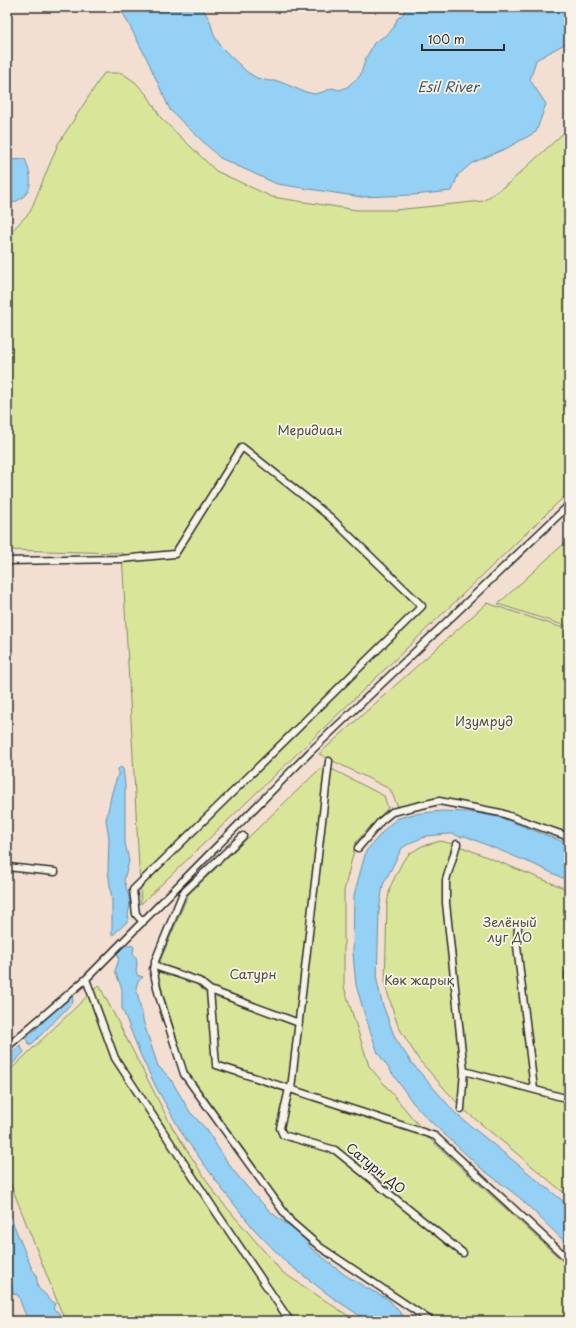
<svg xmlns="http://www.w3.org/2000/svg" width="576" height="1328" viewBox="0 0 576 1328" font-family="'Playpen Sans',sans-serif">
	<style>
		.green { fill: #d9e699; stroke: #828862 }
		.water { fill: #94d1f5; stroke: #6a8fa4 }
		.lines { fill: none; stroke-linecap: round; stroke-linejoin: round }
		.street-casing { stroke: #2b2b2b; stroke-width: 9 }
		.street { stroke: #f7f3e8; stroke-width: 6 }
		.labels { text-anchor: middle; stroke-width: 3.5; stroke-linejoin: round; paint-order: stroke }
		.park-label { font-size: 13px; fill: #4e5041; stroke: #f7f3e8 }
		.street-label { font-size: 13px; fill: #2b2b2b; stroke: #f7f3e8 }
		.water-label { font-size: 14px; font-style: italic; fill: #45545e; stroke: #f7f3e8 }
	</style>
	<rect width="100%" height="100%" fill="#f2dfd2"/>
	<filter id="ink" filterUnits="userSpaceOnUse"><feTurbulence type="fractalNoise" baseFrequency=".025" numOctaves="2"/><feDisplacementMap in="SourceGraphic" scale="8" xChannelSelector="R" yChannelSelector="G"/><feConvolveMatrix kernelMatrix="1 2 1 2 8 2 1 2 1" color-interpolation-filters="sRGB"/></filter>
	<g filter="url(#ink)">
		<path class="green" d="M104,73H122L135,82L148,96L161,118L216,171L272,197L357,210H395L483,201L509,183L569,128V492L141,904L122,553L7,550V236L30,212L58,144Z
			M569,539V627L498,604Z
			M487,603L569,630V833L503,811L439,799L399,809L390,789L319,754Z
			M324,765L384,796L388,808L356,842L344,891V987L369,1066L431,1140L569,1267V1321H438L322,1245L294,1220L186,1069L158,977L160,961L188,895Z
			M441,841L456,845L445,881L462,1071L460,1106L419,1060L398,1026L385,985L387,905L390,887L403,861L409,854L422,846Z
			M457,845L569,890V968L567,978L569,983V1098L465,1070L447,902V880Z
			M99,985L172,1127L216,1195L282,1272L356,1321H65L7,1175V1073Z
			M465,1073L569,1100V1197L462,1108Z"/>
		<path class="water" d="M117,7H202L210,21L214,35L221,47L247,72L257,78L269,81H278L302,91L314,94L323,92L332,88L340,90L347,87L354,81L360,76L366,58L374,43L389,33L394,27L397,19L403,14L406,7H564L568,42L536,60L530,80L546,104L536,132L507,148L472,163L458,175L452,191L413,195L361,197L277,184L220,158L170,110L147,59L124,15Z
			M25,159C29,170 35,186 24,196C20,200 12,203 7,206V162L12,160Z
			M121,767L123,769L125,784V843L129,861L124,880L129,897L130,906L128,914L129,920L112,936V901L108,870L109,838L106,820L112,792L118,775V769Z
			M442,811L468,812L499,817L569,844V881L533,864L465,836L460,837L454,834H449L427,836L412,842L402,848L383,885L379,911L377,981L382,1003L395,1038L411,1062L456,1114L569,1206V1246L520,1198L482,1169L428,1119L413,1103L378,1053L367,1022L356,985L353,954L354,895L366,851L388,826L398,818L414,814Z
			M124,944L125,946H130L132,945L134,947L133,952L134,956L136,957L137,965L136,970L137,975L143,977L138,981L136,987L144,1024L158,1066L170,1078L190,1112L208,1131L218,1148L233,1170L252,1193L272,1213L304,1237L311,1248L345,1275L365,1287L386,1298L390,1301L402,1315L410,1321H368L333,1298L287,1263L254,1229L222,1189L183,1135L156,1087L141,1056L122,1008V989L115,971L119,959L116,951Z
			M72,995L73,1002L30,1046L26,1039L66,999Z
			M20,1045L24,1052L7,1070V1057Z
			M7,1209L32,1269L36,1274L38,1288L46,1295L49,1300L55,1303L53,1309L58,1312L60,1315L57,1321H30C23,1313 22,1304 18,1295L14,1294L12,1291V1286L7,1274Z"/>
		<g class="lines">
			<defs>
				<path id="street" d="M7,561L121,559L175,554L242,447L330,517L422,606L133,890L136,914L143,922
					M243,836L183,893L155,961V965L160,968L199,981L210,990L299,1023
					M457,844L446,880V903L464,1071L461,1109
					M358,848L381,821L392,812L439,801L501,813L569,837
					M7,867L55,872
					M518,926L517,946L534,1089
					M156,965L153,969L159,996L184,1074L291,1222L320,1247L431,1321
					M569,972V978
					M86,979L115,1058L214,1209L290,1321
					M210,990L216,1065L435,1136L569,1260
					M7,1047L86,979L310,752L569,505
					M464,1071L569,1099
					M289,1089L280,1128L283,1135L335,1150L463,1253
					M291,1089L329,761"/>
			</defs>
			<use href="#street" class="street-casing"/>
			<use href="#street" class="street"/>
		</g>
	</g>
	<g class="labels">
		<g class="park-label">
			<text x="310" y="435">Меридиан</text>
			<text x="484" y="726">Изумруд</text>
			<text x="510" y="927">Зелёный<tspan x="510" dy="15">луг ДО</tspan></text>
			<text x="253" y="979">Сатурн</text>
			<text x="419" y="985">Көк жарық</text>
		</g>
		<g class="street-label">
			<text transform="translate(376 1168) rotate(39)" y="5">Сатурн ДО</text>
		</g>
		<g class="water-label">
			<text x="448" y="92">Esil River</text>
		</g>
	</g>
	<rect width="576" height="1328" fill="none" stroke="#f7f3e8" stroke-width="24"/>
	<rect x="12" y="12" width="552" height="1304" fill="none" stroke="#2b2b2b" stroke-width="1.5" filter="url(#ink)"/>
	<path d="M422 44v6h82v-6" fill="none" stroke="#2b2b2b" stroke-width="2"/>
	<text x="428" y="44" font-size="12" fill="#2b2b2b" stroke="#f7f3e8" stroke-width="3" paint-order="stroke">100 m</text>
</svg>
